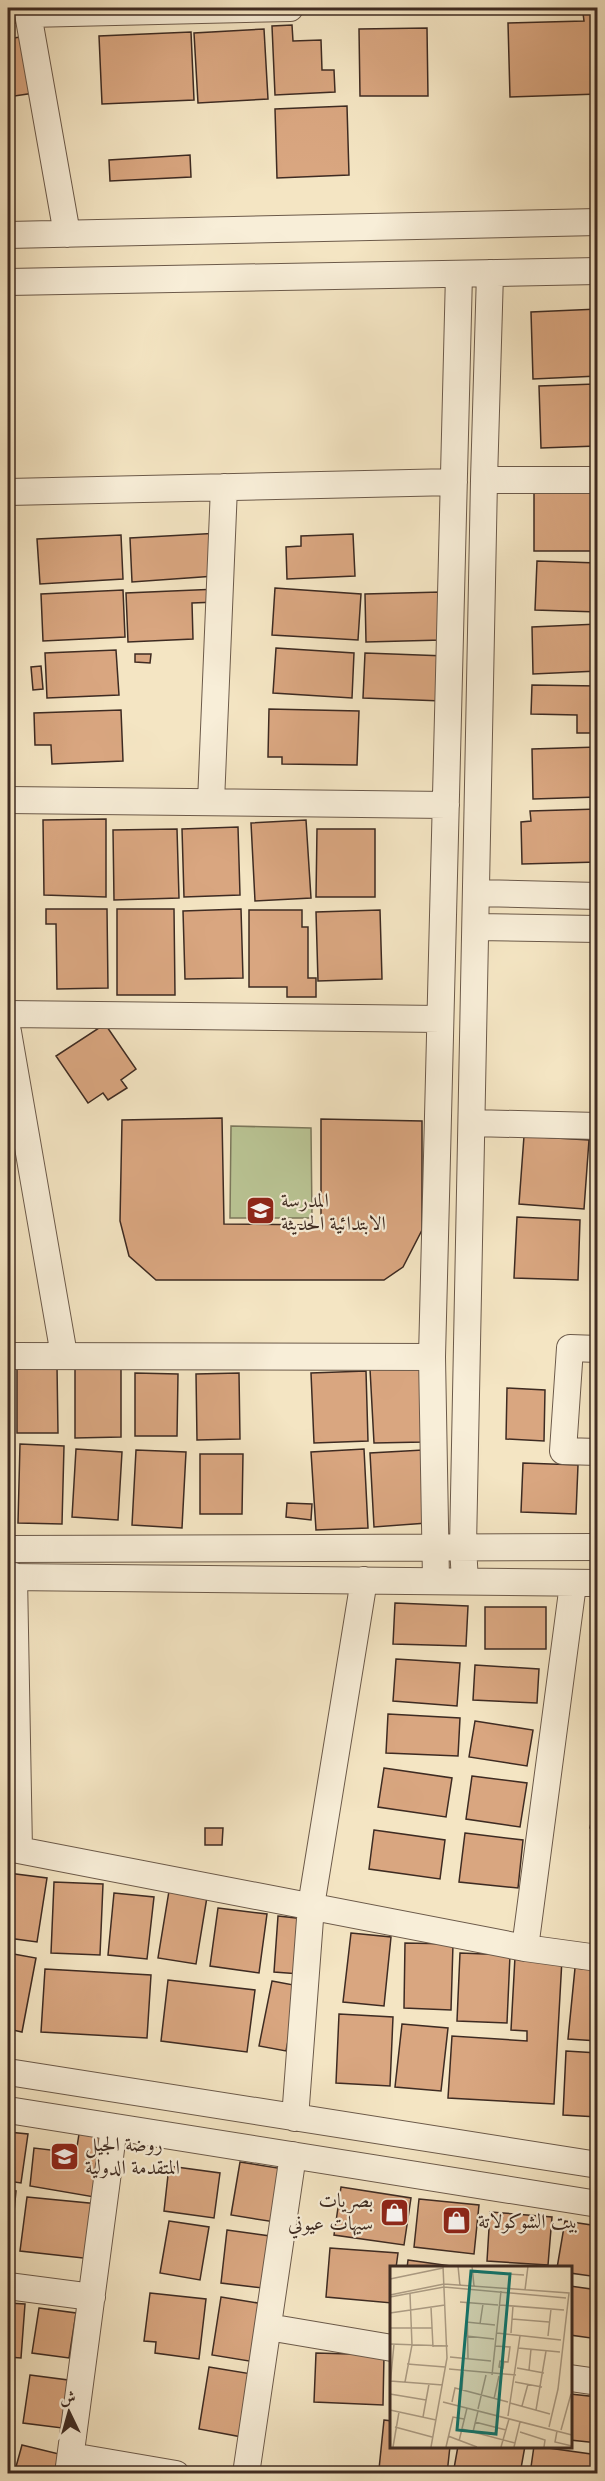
<svg xmlns="http://www.w3.org/2000/svg" width="605" height="2481" viewBox="0 0 605 2481" font-family="Cardo,Amiri,serif">
	<style>
		.green { fill: #bac595; stroke: #7c785c; stroke-width: 1.5 }
		.building { fill: #d9a680; stroke: #3e2b22; stroke-width: 1.5 }
		.lines { fill: none; stroke-linecap: round; stroke-linejoin: round }
		.minor-casing { stroke: #6c5a4a; stroke-width: 28 }
		.minor { stroke: #f8eed8; stroke-width: 26 }
		.labels { text-anchor: middle; stroke-width: 4.5; stroke-linejoin: round; paint-order: stroke }
		.poi-label { font-size: 20px; fill: #3e2b22; stroke: #f8eed8; text-anchor: start }
		.inset-road { fill: none; stroke: #ab9b83; stroke-width: 1.5 }
		.view { fill: #0f766e; fill-opacity: 0.15; stroke: #0f766e; stroke-width: 3 }
		.inset-edge { fill: none; stroke: #3e2b22; stroke-width: 3 }
	</style>
	<rect width="100%" height="100%" fill="#f4e5c3"/>
	<filter id="stains"><feTurbulence type="fractalNoise" baseFrequency=".00333" numOctaves="4"/><feColorMatrix values="0 0 0 0 .2 0 0 0 0 .09 0 0 0 0 .02 0 0 0 .5 -.17"/></filter>
	<radialGradient id="worn" r=".72"><stop offset=".6" stop-color="#630" stop-opacity="0"/><stop offset="1" stop-color="#630" stop-opacity=".3"/></radialGradient>
	<path class="green" d="M231,1126L311,1128L312,1218H230Z"/>
	<path class="building" d="M8,8H20L22,22L8,24Z
		M598,12V94L510,97L508,23L584,21L583,13Z
		M292,25L293,41L321,40L322,70H334L335,92L275,95L272,26Z
		M427,28L428,96H360L359,29Z
		M264,29L268,99L198,103L194,33Z
		M191,32L194,100L102,104L99,36Z
		M26,36L34,93L8,97V39Z
		M347,106L349,175L277,178L275,109Z
		M190,155L191,177L110,181L109,160Z
		M598,309V376L533,379L531,312Z
		M595,384L597,446L541,448L539,386Z
		M534,486H598V551H534Z
		M220,533L215,576L132,582L130,538Z
		M353,534L355,576L287,579L286,547L301,546V536Z
		M121,535L123,579L40,584L37,539Z
		M537,561L598,563V612L535,610Z
		M275,588L361,594L358,640L272,635Z
		M218,589V602L192,603L193,639L128,642L126,593Z
		M123,590L125,637L43,641L41,594Z
		M441,592L442,640L366,642L365,594Z
		M598,624V671L533,674L532,627Z
		M276,648L354,653L352,698L273,693Z
		M116,650L119,695L47,698L45,653Z
		M365,653L446,656L442,701L363,698Z
		M135,654H151L150,663L135,662Z
		M41,666L43,689L33,690L31,667Z
		M532,685L598,686L597,733H577V715L531,714Z
		M269,709L359,711L357,765L282,764V757H268Z
		M121,710L123,761L52,764L51,745H35L34,713Z
		M598,747V797L533,799L532,749Z
		M598,809V862L522,864L521,822L531,821L530,811Z
		M106,819V897L44,895L43,820Z
		M306,820L311,898L255,901L251,823Z
		M238,827L240,895L184,897L182,829Z
		M177,829L179,898L114,900L113,830Z
		M317,829H375V897H316Z
		M46,909H107L108,988L57,989L56,924H46Z
		M117,909H174L175,995H117Z
		M241,909L243,978L185,979L183,911Z
		M249,910H302V927H308V978H316V997H287V987H249Z
		M380,910L382,979L318,981L316,912Z
		M105,1024L136,1069L121,1080L127,1088L108,1100L103,1093L88,1103L56,1056Z
		M222,1118L224,1224L321,1225V1119L422,1121V1230L403,1267L384,1280H156L129,1256L120,1221L122,1120Z
		M524,1136L589,1140L584,1209L519,1204Z
		M517,1217L580,1220L578,1280L514,1278Z
		M424,1363V1442L374,1443L370,1369Z
		M17,1366H57L58,1433H17Z
		M75,1369H121V1437L75,1438Z
		M366,1371L368,1441L314,1443L311,1373Z
		M135,1373L178,1374L177,1436H135Z
		M239,1373L240,1439L197,1440L196,1374Z
		M507,1388L545,1390L544,1441L506,1439Z
		M20,1444L64,1446L62,1524L18,1523Z
		M76,1449L122,1452L118,1520L72,1517Z
		M364,1449L368,1528L316,1530L311,1452Z
		M136,1450L186,1452L182,1528L132,1525Z
		M423,1450L427,1523L374,1527L370,1453Z
		M200,1454H243L242,1514H200Z
		M523,1463L578,1465L576,1514L521,1512Z
		M287,1503L312,1504L311,1520L286,1517Z
		M395,1603L468,1606L466,1646L393,1644Z
		M485,1607H546V1649H485Z
		M396,1659L460,1663L457,1706L393,1701Z
		M475,1665L539,1669L537,1703L473,1700Z
		M388,1714L460,1718L458,1756L386,1753Z
		M475,1721L533,1730L527,1766L469,1757Z
		M384,1768L452,1778L446,1817L378,1807Z
		M472,1776L527,1783L520,1827L466,1819Z
		M598,1788V1830L590,1828Z
		M205,1828H223L222,1845H205Z
		M374,1830L445,1840L440,1879L369,1869Z
		M465,1833L523,1840L518,1888L459,1882Z
		M8,1873L47,1878L37,1942L8,1938Z
		M54,1882L103,1884L100,1955L51,1953Z
		M169,1891L207,1897L196,1964L158,1958Z
		M114,1893L154,1897L147,1959L108,1955Z
		M218,1908L267,1914L259,1973L210,1966Z
		M278,1916L305,1919L300,1974L274,1972Z
		M351,1933L391,1937L384,2006L343,2002Z
		M405,1943L453,1944L451,2010L404,2008Z
		M8,1953L36,1958L22,2032L8,2029Z
		M460,1953L510,1955L507,2023L457,2021Z
		M515,1957L562,1959L554,2104L448,2098L452,2036L527,2041V2031L511,2030Z
		M575,1968L598,1970V2041L568,2039Z
		M45,1969L151,1975L147,2038L41,2032Z
		M168,1980L255,1990L247,2052L161,2041Z
		M272,1981L299,1986L286,2051L259,2046Z
		M339,2014L393,2017L390,2086L336,2083Z
		M402,2024L448,2028L441,2091L395,2087Z
		M566,2051L598,2053V2117L563,2115Z
		M8,2132L28,2134L21,2183L8,2181Z
		M79,2134L108,2139L100,2198L30,2186L34,2148L76,2153Z
		M240,2162L284,2169L275,2222L231,2215Z
		M169,2166L220,2173L214,2218L164,2211Z
		M341,2187L411,2198L404,2245L334,2235Z
		M8,2190L16,2191L11,2243H8Z
		M27,2197L99,2204L92,2259L20,2251Z
		M419,2199L479,2205L474,2254L414,2247Z
		M490,2212L552,2217L548,2265L487,2261Z
		M169,2221L209,2227L200,2280L160,2273Z
		M565,2221L598,2226V2277L570,2273V2268H557Z
		M227,2230L270,2236L263,2288L221,2283Z
		M330,2248L398,2253L396,2268H392V2303L326,2297Z
		M408,2260L465,2268H407Z
		M570,2286L598,2290V2339L570,2335Z
		M150,2293L206,2299L199,2359L155,2353L156,2342L144,2341Z
		M221,2297L264,2304L255,2362L212,2355Z
		M8,2303L25,2304L21,2358L8,2357Z
		M39,2308L76,2313L69,2358L32,2353Z
		M316,2353L384,2355L383,2405L314,2402Z
		M209,2367L252,2374L242,2437L199,2429Z
		M8,2369L13,2370L10,2422H8Z
		M30,2375L68,2380L62,2428L23,2423Z
		M570,2394L598,2397V2443L570,2440Z
		M384,2420L392,2421V2446H450L447,2474H415L379,2469Z
		M22,2445L59,2454L54,2474H14Z
		M458,2446H525L520,2474H453Z
		M534,2446L598,2455V2474H530Z"/>
	<g class="lines">
		<defs>
			<path id="minor" d="M27,8L67,234
				M28,14L290,8
				M8,235L598,222
				M8,282L598,271
				M484,480H598
				M8,492L454,482
				M8,800L446,805
				M211,802L224,487
				M477,893L598,896
				M476,927L598,929
				M8,1014L440,1019
				M8,1032L64,1355
				M472,1123L598,1126
				M598,1349L570,1348L563,1451L598,1452
				M8,1356L432,1357
				M8,1549L598,1547
				M14,1576L19,1850
				M8,1577L598,1583
				M436,1580L432,1357L459,274
				M465,1581L463,1547L484,480L490,273
				M8,1848L525,1948L598,1958
				M525,1948L573,1584
				M8,2072L598,2165
				M8,2110L598,2204
				M295,2118L311,1906L364,1580
				M8,2286L92,2297
				M268,2327L392,2348
				M570,2378L598,2382
				M71,2456L176,2474
				M68,2474L114,2127
				M246,2474L293,2155"/>
		</defs>
		<use href="#minor" class="minor-casing"/>
		<use href="#minor" class="minor"/>
	</g>
	<defs>
		<symbol id="school-square" viewBox="-11 -11 22 22"><rect x="-9" y="-9" width="18" height="18" rx="4" fill="#8f2418" stroke="#f8eed8"/><path d="M0-5L7-2L0 1L-7-2ZM-4 1L0 2.5L4 1V4Q0 6-4 4Z" fill="#fff"/></symbol>
		<symbol id="shop-square" viewBox="-11 -11 22 22"><rect x="-9" y="-9" width="18" height="18" rx="4" fill="#8f2418" stroke="#f8eed8"/><path d="M-5-2.5h2.3a2.7 3.5 0 0 1 5.4 0H5L5.5 6h-11ZM-1.5-2.5h3a1.5 2.3 0 0 0-3 0Z" fill="#fff"/></symbol>
	</defs>
	<g fill-rule="evenodd">
		<use href="#school-square" x="244" y="1194" width="33" height="33"/>
		<use href="#school-square" x="48" y="2140" width="33" height="33"/>
		<use href="#shop-square" x="378" y="2196" width="33" height="33"/>
		<use href="#shop-square" x="440" y="2204" width="33" height="33"/>
	</g>
	<g class="labels">
		<g class="poi-label">
			<text x="281" y="1207">المدرسة<tspan x="281" dy="23">الابتدائية الحديثة</tspan></text>
			<text x="85" y="2151">روضة الجيل<tspan x="85" dy="23">المتقدمة الدولية</tspan></text>
			<text x="373" y="2207" text-anchor="end">بصريات<tspan x="373" dy="23">سيهات عيوني</tspan></text>
			<text x="478" y="2228">بيت الشوكولاتة</text>
		</g>
	</g>
	<g transform="translate(390 2266)">
		<rect width="182" height="182" fill="#f4e5c3"/>
		<path class="inset-road" d="M68,0L70,20M82,0L84,20M83,6L134,9M0,13L53,2M135,24L138,0M0,29L54,18L179,27L168,123L159,161M0,31L54,21L176,32M70,36L108,39M77,37L78,92M110,39L174,44M41,41L43,81M0,47L55,39M122,53L159,56M76,56L105,59M90,58L93,38M0,62H42M107,67L171,74M121,67L123,40M76,70L104,73M158,70L161,43M0,78L58,80M105,80L120,81L118,96L110,95L109,101L113,102L114,95M128,82L170,86M60,91L101,95M17,98L55,101M127,102L154,107M59,103L126,109M139,104L141,83M102,109L111,25M0,115L53,119M15,116L22,79L20,28M125,116L152,121M0,120L4,78M72,124L73,106M0,128L36,134M104,133L109,110M53,136L182,169M62,136L65,122L118,136M120,137L160,148M132,140L138,118M88,143L96,109M0,144L46,154M146,144L156,85M118,150L130,70M33,151L39,118M85,156L116,164M5,161L42,171M72,163L125,177M171,164L181,128M167,165L165,176L182,180M83,166L88,145M130,166L155,174L154,181M58,170L87,181M69,175L77,142M3,181L9,146M41,181L57,92L53,0M56,181L63,151L74,153M111,181L119,153M124,181L130,156"/>
		<path class="view" d="M81,5L120,8L106,168L67,164Z"/>
		<rect width="182" height="182" class="inset-edge"/>
	</g>
	<rect width="605" height="2481" fill="none" stroke="#f4e5c3" stroke-width="30"/>
	<rect x="9" y="9" width="587" height="2463" fill="none" stroke="#3e2b22" stroke-width="3"/>
	<rect x="15" y="15" width="575" height="2451" fill="none" stroke="#3e2b22" stroke-width="1.5"/>
	<g transform="translate(69 2412) rotate(355)" stroke="#f8eed8" stroke-width="4.5" paint-order="stroke">
	<path d="M0-4.5L10 22L0 15L-10 22Z" fill="#3e2b22"/>
	<text y="-9" font-size="16" font-weight="bold" text-anchor="middle" fill="#3e2b22">ش</text>
	</g>
	<rect width="100%" height="100%" filter="url(#stains)"/>
	<rect width="100%" height="100%" fill="url(#worn)"/>
</svg>
